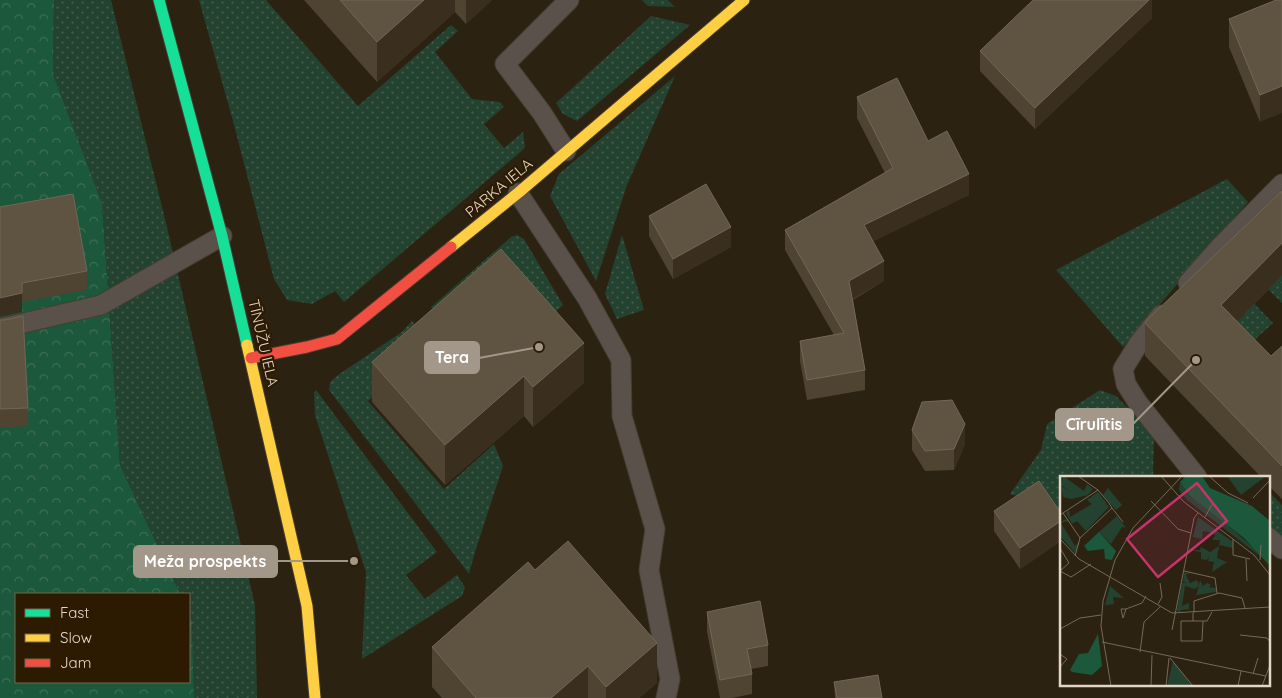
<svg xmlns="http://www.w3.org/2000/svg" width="1282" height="698" viewBox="0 0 1282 698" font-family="Quicksand,sans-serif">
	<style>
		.grass { fill: url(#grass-dots) }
		.forest { fill: url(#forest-crowns) }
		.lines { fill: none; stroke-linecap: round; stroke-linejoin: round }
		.lane-casing { stroke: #473e31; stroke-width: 21 }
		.fast-casing { stroke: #473e31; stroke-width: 13 }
		.slow-casing { stroke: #473e31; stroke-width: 13 }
		.jam-casing { stroke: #473e31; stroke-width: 13 }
		.lane { stroke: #5a514a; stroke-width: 19 }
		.fast { stroke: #16e098; stroke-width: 11 }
		.slow { stroke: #ffcf43; stroke-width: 11 }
		.jam { stroke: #f24e42; stroke-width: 11 }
		.wall { fill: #4f4331 }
		.shaded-wall { fill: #3a2f1e }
		.building { fill: #5f5341; stroke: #736756 }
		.labels { text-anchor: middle; stroke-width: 4.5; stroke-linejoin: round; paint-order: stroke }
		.street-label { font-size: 15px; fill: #e2d6c7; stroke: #2c1a01 }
		.inset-road { fill: none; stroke: #756a5a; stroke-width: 1 }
		.view { fill: #c7346b; fill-opacity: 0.15; stroke: #c7346b; stroke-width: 2.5 }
		.inset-edge { fill: none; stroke: #e2d6c7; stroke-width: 2.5 }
		.leader { fill: none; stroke: #a29788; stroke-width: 2 }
		.callout-dot { fill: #a29788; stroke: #2c1a01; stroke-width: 2 }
		.callout { fill: #a29788; stroke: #a29788; stroke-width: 2 }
		.callout-label { font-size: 16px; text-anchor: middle; font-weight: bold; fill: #fff }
	</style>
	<defs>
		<pattern id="grass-dots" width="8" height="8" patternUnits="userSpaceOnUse" patternTransform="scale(1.25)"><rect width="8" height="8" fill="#244230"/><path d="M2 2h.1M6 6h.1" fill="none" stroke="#445d4c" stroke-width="1.8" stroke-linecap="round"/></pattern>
		<pattern id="forest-crowns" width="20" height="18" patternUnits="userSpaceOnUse" patternTransform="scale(1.25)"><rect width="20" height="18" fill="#1c583b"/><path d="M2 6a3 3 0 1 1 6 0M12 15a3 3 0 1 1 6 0" fill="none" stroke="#3d6f56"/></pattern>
	</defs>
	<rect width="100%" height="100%" fill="#2c2212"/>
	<path class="grass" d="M54,0H111L165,219L255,605L257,698H194L192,620L189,614V594H180L120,465L102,203L53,74Z
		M199,0H266L358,106L451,25L458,31L435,52L472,99L500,102L504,107L484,124L504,148L523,132L525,148L344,302L335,291L312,304L287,300L274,279L233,121Z
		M642,0H668L675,7L648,6Z
		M651,16L690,25L577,121L563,114L556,103Z
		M675,76L627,185L596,281L550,196L559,174Z
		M1227,179L1248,202L1123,347L1056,270Z
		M517,235L524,239L563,305L549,317L450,331L431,307L511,237Z
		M622,235L644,310L617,319L605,294Z
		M1255,276H1282V303Z
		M1241,290L1273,323L1238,355L1221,337L1245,314L1231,299Z
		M412,321L430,346L368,401L444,489L494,444L503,466L475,552L469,574L329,390L330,382L338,375L402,332Z
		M316,390L437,552L406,575L425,599L457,575L465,587L462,596L362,659L366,572L315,415L314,392Z
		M1100,390L1116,396L1154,435L1153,477H1061V513L1055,506L1010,494L1041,450L1047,424Z
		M1268,491L1282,505V537L1268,528Z"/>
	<path class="forest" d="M0,0H54L53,74L102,203L120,465L180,594H16V682H189V614L192,620L194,698H0Z"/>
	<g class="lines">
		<defs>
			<path id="lane" d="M566,151L542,113L505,64L569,0
				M518,193L587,298L621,360L622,416L655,529L649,570L670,679L666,698
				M1188,283L1220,247L1282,184
				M1161,315L1139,343L1123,369L1126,384L1138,403L1197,477
				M2,328L101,305L222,236
				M1268,537L1282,549"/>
			<path id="fast" d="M159,0L222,236L247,345"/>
			<path id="slow" d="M451,247L518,193L744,0
				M247,345L307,606L315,698"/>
			<path id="jam" d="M251,358L307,347L337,339L451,247"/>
		</defs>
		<use href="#lane" class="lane-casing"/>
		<use href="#fast" class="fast-casing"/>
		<use href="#slow" class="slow-casing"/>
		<use href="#jam" class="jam-casing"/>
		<use href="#lane" class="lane"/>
		<use href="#fast" class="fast"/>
		<use href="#slow" class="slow"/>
		<use href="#jam" class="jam"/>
	</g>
	<path class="wall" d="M304,0H492L466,24L455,12L377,82Z
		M1152,0V18L1035,129L980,71V51Z
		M1276,0L1260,122L1229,47V19Z
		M857,97L928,141L969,195L873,241L884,281L853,300L865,370V390L807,400L800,361V341L834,335L785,250V230L885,173L857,118Z
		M1282,191V276L1237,321L1271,356L1282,346V499L1268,485V477H1261L1145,356V323Z
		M0,207L87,271V290L22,302V312Z
		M649,216L731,247L673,279L649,236Z
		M501,249L584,383L533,427L524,416L445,485L372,402V362Z
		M0,320L28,408V426L0,428Z
		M912,430L965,444L954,470L925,471L912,450Z
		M994,511L1061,513V541L1020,569L994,531Z
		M535,570L657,683L639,698H442L432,687V647Z
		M707,612L768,645V666L751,669L752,674V694L732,698H720L707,632Z
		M834,682L882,698H835Z"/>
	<path class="shaded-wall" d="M424,0H455V12L377,82V42Z
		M466,0H492L466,24Z
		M1149,0H1152V18L1035,129V108Z
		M1282,86V113L1260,122V95Z
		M969,174V195L864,246V225Z
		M731,227V247L673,279V259Z
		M1282,243V276L1221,337V305Z
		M884,261V281L849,301V281Z
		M22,293V312L0,317V298Z
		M584,343V383L533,427V387Z
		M524,376V416L445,485V445Z
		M965,424V444L954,470V449Z
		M1061,521V541L1020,569V548Z
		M657,643V683L639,698H606V687Z
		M588,666V698H551Z"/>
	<path class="building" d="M340,0H424L377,42Z
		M1033,0H1149L1035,108L980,51Z
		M1276,0H1282V86L1260,95L1229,19Z
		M897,78L928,141L947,131L969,174L864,225L884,261L849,281L865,370L807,380L800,341L844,333L785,230L893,168L857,97Z
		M706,184L731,227L673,259L649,216Z
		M1282,191V243L1221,305L1271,356L1282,346V466L1145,323L1148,319Z
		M73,194L87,271L22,283V293L0,298V207Z
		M501,249L584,343L533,387L524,376L445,445L372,362Z
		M23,316L28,408L0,409V320H5Z
		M952,400L965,424L954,449L925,451L912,430L922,402Z
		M1039,481L1061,513V521L1020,548L994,511Z
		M568,541L657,643L606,687L588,666L551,698H476L432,647L528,562L535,570Z
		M760,601L768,645L747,649L752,674L720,680L707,612Z
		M878,675L882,698H837L834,682Z"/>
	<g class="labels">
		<g class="street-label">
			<text transform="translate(499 188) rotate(-40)" y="5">PARKA IELA</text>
			<text transform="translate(263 343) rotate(77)" y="5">TĪNŪŽU IELA</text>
		</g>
	</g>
	<g transform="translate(1060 476)">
		<rect width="210" height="210" fill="#2c2212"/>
		<path d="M3,0L24,15L27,8L33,13L28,19L11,23L3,21L1,10L11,16L1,9ZM120,6L130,20L140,25L205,82L210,93L205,84L127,24L119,14ZM48,12L62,29L56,34L43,19ZM38,16L49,31L26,55L17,45L12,48L6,37L9,34L10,41L32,28L27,24ZM57,40L66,52L62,51L51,68L39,56ZM138,41L173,66V72L159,69L160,64H152L155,60L153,57L143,55L142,63L133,61ZM7,43L8,45L1,47L15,70L20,65L15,77L0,60V46ZM159,70L157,82L167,86L152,96L154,86L148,85L149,79L147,84L141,83V76L130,74H140L141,71L150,76ZM124,97H130L126,99L130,107L137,104L139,109L140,104L143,110L147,107L151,109L149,111L156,112V116L136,119L139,110L135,113L125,110L122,130L129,127V133L121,134L119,137L117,134L122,107H128L123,106ZM50,110L64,122L53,121L54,128L45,129ZM113,185L132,210H107Z" fill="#244230"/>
		<path d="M126,0H142L150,12L192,30L210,45V90L184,62L130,20L120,6ZM39,56L56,75L52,84L45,83L44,73L28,75L24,70ZM38,158L42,190L32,199L12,196L10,194L19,178L28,177Z" fill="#1c583b"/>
		<path d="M167,0H206L181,19Z" fill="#244230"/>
		<path class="inset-road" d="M18,0L38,14M101,0L124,26L194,79L210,99M149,0L168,17L188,27M193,22L210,4M91,25L118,53L131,57M52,32L63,46M3,37L38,14L49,27L52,32L20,62M0,39L3,37L20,62L15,80M145,41L153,27M0,63L19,83L112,137L210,131M173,63V79L190,83M0,72L9,87L0,95M186,83L187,105M200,84L201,69M0,95L11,101L31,88M124,95L155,102L157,117M98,128L102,121L100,107M66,133H61L63,142L66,133L82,127L86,120M133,137V145H147L152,136M134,137V125L159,117L182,122L185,132M133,145H121V165H142L143,145M0,153L20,142L41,139M112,154L134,42L138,37M180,159L207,162L210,166M42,166L206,200M80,176L84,146L101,130M0,178L7,183L0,191M110,182L133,210M193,198L198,182M51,210L41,150L43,125L55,84L73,52L122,0M91,210L92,179M106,210L109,182M178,210L181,195M202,210L210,189"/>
		<path class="view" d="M137,7L167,45L98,101L67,63Z"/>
		<rect width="210" height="210" class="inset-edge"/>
	</g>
	<path class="leader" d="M539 347L479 358M1196 360L1133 424M354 561L277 561"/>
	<g class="callout-dot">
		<circle cx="539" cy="347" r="5"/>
		<circle cx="1196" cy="360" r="5"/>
		<circle cx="354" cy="561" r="5"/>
	</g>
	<g class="callout">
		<rect x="425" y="342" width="54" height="31" rx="5"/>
		<rect x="1056" y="409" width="77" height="31" rx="5"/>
		<rect x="134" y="546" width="143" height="31" rx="5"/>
	</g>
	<g class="callout-label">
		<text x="452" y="363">Tera</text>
		<text x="1094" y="430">Cīrulītis</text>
		<text x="205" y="567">Meža prospekts</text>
	</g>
	<rect x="15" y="593" width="175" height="90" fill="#2c1a01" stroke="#756550"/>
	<rect x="25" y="609" width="25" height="8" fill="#16e098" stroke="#756550"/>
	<text x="60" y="618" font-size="15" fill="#e2d6c7">Fast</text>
	<rect x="25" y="634" width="25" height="8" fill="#ffcf43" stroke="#756550"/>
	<text x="60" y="643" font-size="15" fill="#e2d6c7">Slow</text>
	<rect x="25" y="659" width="25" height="8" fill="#f24e42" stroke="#756550"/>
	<text x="60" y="668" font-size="15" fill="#e2d6c7">Jam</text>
</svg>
